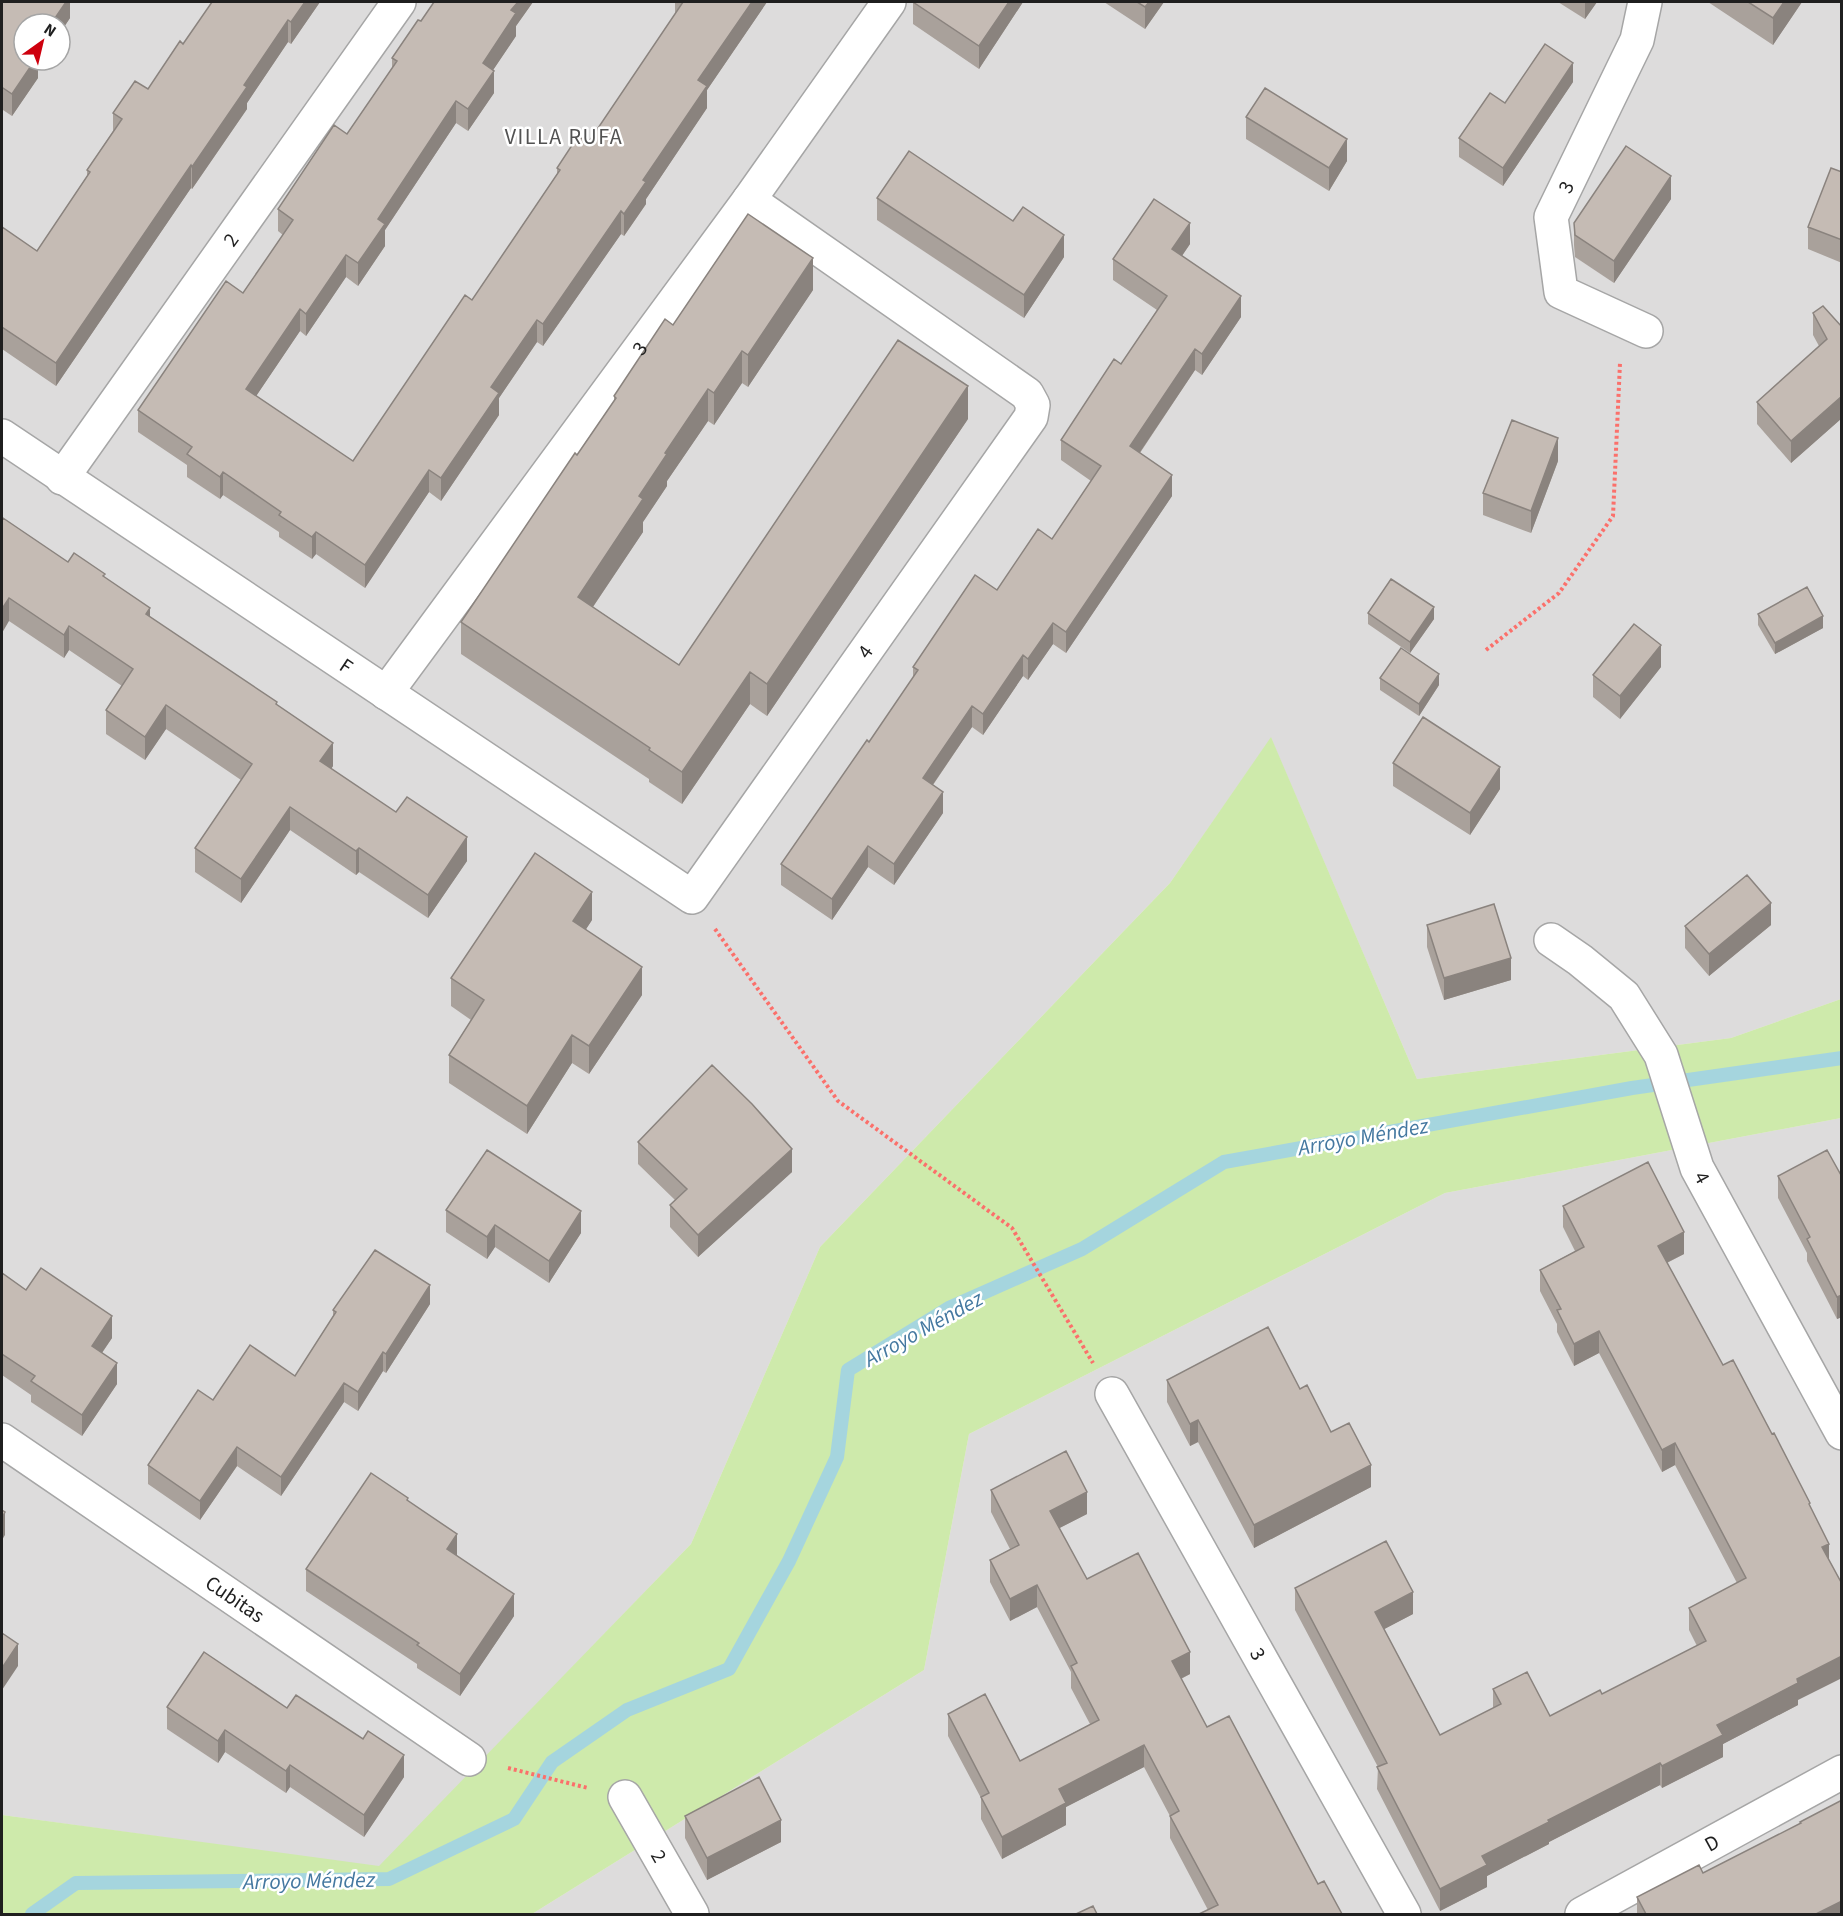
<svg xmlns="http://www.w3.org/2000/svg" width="1843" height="1916" viewBox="0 0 1843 1916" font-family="'Source Sans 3',sans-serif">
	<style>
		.residential { fill: #dddcdc; fill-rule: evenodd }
		.grass { fill: #ceeaab }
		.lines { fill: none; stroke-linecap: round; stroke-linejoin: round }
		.stream { stroke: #a5d5de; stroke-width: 14 }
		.minor-casing { stroke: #a6a6a6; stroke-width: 36 }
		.path { stroke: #fb706b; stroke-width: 4; stroke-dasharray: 3 3; stroke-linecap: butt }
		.minor { stroke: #fff; stroke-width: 33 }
		.wall { fill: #a9a19b }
		.shaded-wall { fill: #8a837e }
		.building { fill: #c5bbb4; stroke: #8a837e; stroke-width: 1.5 }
		.labels { text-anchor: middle; stroke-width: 5; stroke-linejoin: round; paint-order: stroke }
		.street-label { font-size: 21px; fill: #1f1f1f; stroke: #fff }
		.neighbourhood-label { font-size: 22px; letter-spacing: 1.5px; fill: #525252; stroke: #fff }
		.water-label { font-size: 22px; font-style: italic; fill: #4478a0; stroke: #fff }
	</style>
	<rect width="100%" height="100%" fill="#f0ece5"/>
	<path class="residential" d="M2,2H1841V999L1731,1038L1417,1079L1271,738L1170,883L820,1247L691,1544L379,1867L2,1815ZM24,24H60V60H24Z
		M1841,1118V1914H532L924,1670L969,1434L1445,1193Z"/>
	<path class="grass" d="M1271,737L1417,1079L1731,1038L1841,999V1118L1445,1193L969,1434L924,1670L532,1914H2V1815L379,1866L691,1544L820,1247L1170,883Z"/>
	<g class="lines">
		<path class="stream" d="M32,1914L76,1883L389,1879L514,1819L552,1762L627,1710L729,1669L789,1561L837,1457L848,1370L949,1308L1082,1249L1224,1162L1632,1088L1842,1058"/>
		<defs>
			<g id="minor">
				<path d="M1645,2L1637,40L1551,217L1561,292L1646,331"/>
				<path id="s1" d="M2,436L692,897L1031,417L1033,405L1027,394L749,200"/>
				<path id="s2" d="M62,478L399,2"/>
				<path id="s3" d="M386,693L749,200L889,2"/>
				<path id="s4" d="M1551,940L1580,960L1624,996L1661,1055L1697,1168L1842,1433"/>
				<path id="s5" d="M1112,1394L1404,1914"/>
				<path id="s6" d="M2,1440L469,1759"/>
				<path id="s7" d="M625,1797L692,1914"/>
				<path id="s8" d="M1582,1914L1842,1772"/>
			</g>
		</defs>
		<use href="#minor" class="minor-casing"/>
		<path class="path" d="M1486,650L1559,593L1613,516L1620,363
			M715,929L838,1101L1012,1228L1093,1363
			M508,1768L588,1788"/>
		<use href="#minor" class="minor"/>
	</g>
	<path class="wall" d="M2,2H70V18L60,33V24L24,60H42L38,66V78L12,116L3,110Z
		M320,2L291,44L288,42L247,103V109L192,189L191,188L56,386L2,349V227L37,251L87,176V170L113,131V113L148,89L183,44Z
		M434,2H533L516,26V36L493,70L494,93L468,131L456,123L385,230V246L358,286L346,277L306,336L300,331L256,396L353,461L472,300L557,174V168L588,143L675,14V2H767L707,90V108L646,199V204L624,236L621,234L543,346L537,342L499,398V415L441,501L429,492L365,588L316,554L312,559L279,537V532L223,495L220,499L187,477V465L138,432V410L243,293L283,235L278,231V209L347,134L392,68V58L421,21Z
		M913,2H1023L979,69L913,24Z
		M1104,2H1164L1145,29Z
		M1558,2H1597L1585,19Z
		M1708,2H1802L1773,45Z
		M1573,82L1503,186L1459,157V138L1505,103Z
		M1246,117L1347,161L1329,191L1246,139Z
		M1842,172V263L1808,249V227Z
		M877,198L1064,257L1024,318L877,220Z
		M1671,199L1614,283L1575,257L1574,245V223Z
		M1190,244L1182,256L1241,317L1202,375L1195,370L1140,453L1172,496L1066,653L1053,644L1028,680L1023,676L983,735L972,727L933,785L943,813L894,885L868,867L832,920L781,885V864L869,742L913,678V667L1052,539L1091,481L1061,460V440L1121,364L1157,310L1113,280V259Z
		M813,290L748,387L742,383L714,425L708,421L667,481V486L643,522V532L593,607L679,665L968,419L767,716L750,704L682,804L649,782V779L461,654V622L614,401V396L673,325Z
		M1813,313L1842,327V418L1791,463L1757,424V402L1819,346L1813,335Z
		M1558,461L1531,533L1483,515V493Z
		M2,521L68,562L105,577L150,617L277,705L333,766L331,769L467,861L428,918L359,872L356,875L290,830L241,903L195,872V848L241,780L166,729L145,760L106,734V710L122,686L69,650L64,658L9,621Z
		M1368,613L1434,619L1410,653L1368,624Z
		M1758,614L1823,628L1775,654L1758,625Z
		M1661,667L1620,719L1593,697V675Z
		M1380,678L1439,685L1419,716L1380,690Z
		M1393,763L1500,789L1470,835L1393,786Z
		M592,920L586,929L642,995L589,1074L572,1063L527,1134L449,1083V1055L471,1020L451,1006V978Z
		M1427,925L1511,980L1444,1000L1427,947Z
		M1771,925L1709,976L1685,948V926Z
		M638,1142L792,1172L698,1257L670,1227V1205L675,1200L638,1164Z
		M1778,1176L1842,1177V1317L1837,1319L1807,1261V1253L1778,1198Z
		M1563,1206L1684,1254L1667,1263L1798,1700V1705L1723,1744V1757L1662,1788L1660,1785L1549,1842V1844L1487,1876V1887L1440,1911L1377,1789L1378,1767L1295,1610V1588L1413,1614L1384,1629L1440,1735L1493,1708V1689L1550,1716L1602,1694L1697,1646L1689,1630V1608L1737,1583L1675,1465L1662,1472L1599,1353L1574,1366L1557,1332V1324L1540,1291V1270L1575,1251L1563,1227Z
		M446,1210L581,1233L549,1283L495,1247L487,1259L446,1232Z
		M2,1273L26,1290L112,1338L102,1353L117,1384L82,1436L31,1402V1395L2,1375Z
		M430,1304L386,1373L383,1371L358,1411L344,1402L281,1496L237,1466L200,1520L148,1484V1465L213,1400L295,1376L333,1316V1310Z
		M1167,1380L1300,1389L1371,1487L1254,1548L1198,1442L1190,1446L1167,1402Z
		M991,1490L1087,1514L1059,1528L1087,1579L1190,1674L1181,1679L1207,1727L1318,1884L1342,1914L1208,1910L1170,1838V1816L1144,1767L1066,1807V1825L1002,1859L981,1819V1798L948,1736V1714L1020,1761L1090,1724L1071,1688V1672L1037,1607L1010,1621L990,1582V1560L1010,1549L991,1512Z
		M408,1501L457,1556L514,1616L460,1696L417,1668V1664L306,1591V1569Z
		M167,1707L287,1708L404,1777L364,1837L290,1787L286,1793L225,1752L218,1763L167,1729Z
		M685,1816L781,1842L707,1880L685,1838Z
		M1800,1822L1842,1914H1637V1897L1703,1873L1800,1824Z"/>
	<path class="shaded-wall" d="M62,2H70V18L60,33V24H51Z
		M305,2H320L291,44V22Z
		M518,2H533L516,26V36L483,85V63L511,10Z
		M752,2H767L707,90V108L646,199V204L624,236V214L698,80Z
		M1009,2H1023L979,69V46Z
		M1149,2H1164L1145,29V7Z
		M1585,2H1597L1585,19Z
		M1784,2H1802L1773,45V18Z
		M288,20V42L247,103V109L192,189V167L244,85Z
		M32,60H42L38,66V78L12,116V94Z
		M1573,63V82L1503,186V168Z
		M494,71V93L468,131V109Z
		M3,88V110L2,112V90Z
		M456,101V123L385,230V246L358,286V263L378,219Z
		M1347,139V161L1329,191V168Z
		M191,165V188L56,386V363Z
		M1671,176V199L1614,283V261Z
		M621,211V234L543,346V324Z
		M1190,223V244L1172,270V249Z
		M1064,235V257L1024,318V295Z
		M346,255V277L306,336V314Z
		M813,258V290L748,387V355Z
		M1241,296V317L1202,375V354Z
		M300,309V331L246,411V389Z
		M537,320V342L499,398V415L441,501V478L491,387Z
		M1195,349V370L1130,467V446Z
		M742,351V383L714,425V393Z
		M968,386V419L767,716V684Z
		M708,389V421L667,481V486L643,522V532L578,629V597L665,453Z
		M1842,396V418L1791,463V441Z
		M1558,438V461L1531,533V511Z
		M429,470V492L365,588V565Z
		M223,472V495L220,499V477Z
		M1172,475V496L1066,653V632Z
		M316,532V554L312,559V537Z
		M9,598V621L2,633V609Z
		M1434,607V619L1410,653V642Z
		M150,608V632L146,614Z
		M1823,616V628L1775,654V643Z
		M1053,623V644L1028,680V659Z
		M69,626V650L64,658V635Z
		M1661,645V667L1620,719V696Z
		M1023,655V676L983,735V714Z
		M750,672V704L682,804V772Z
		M1439,674V685L1419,716V704Z
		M166,705V729L145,760V737Z
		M972,706V727L923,799V778Z
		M333,743V766L320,785V761Z
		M1500,767V789L1470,835V813Z
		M943,792V813L894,885V864Z
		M290,807V830L241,903V879Z
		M467,837V861L428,918V895Z
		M868,846V867L832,920V899Z
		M359,848V872L356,875V851Z
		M592,892V920L573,949V921Z
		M1771,903V925L1709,976V954Z
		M1511,958V980L1444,1000V978Z
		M642,967V995L589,1074V1046Z
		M572,1035V1063L527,1134V1106Z
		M792,1149V1172L698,1257V1235Z
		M581,1211V1233L549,1283V1261Z
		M495,1225V1247L487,1259V1237Z
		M1684,1232V1254L1658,1267V1246Z
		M430,1285V1304L386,1373V1354Z
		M1842,1295V1317L1837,1319V1297Z
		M112,1316V1338L92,1367V1346Z
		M1599,1331V1353L1574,1366V1344Z
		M383,1352V1371L358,1411V1392Z
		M117,1363V1384L82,1436V1415Z
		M344,1383V1402L281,1496V1477Z
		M1198,1420V1442L1190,1446V1424Z
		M1675,1443V1465L1662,1472V1450Z
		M237,1447V1466L200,1520V1501Z
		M1371,1465V1487L1254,1548V1525Z
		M1087,1492V1514L1050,1533V1511Z
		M5,1512V1535L2,1540V1518Z
		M457,1534V1556L447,1549Z
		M1829,1544V1566L1822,1547Z
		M1037,1585V1607L1010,1621V1599Z
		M1413,1592V1614L1375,1634V1612Z
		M514,1594V1616L460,1696V1674Z
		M18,1644V1666L2,1690V1668Z
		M1190,1652V1674L1172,1683V1661Z
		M1842,1656V1678L1798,1700V1705L1723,1744V1757L1662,1788V1766L1717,1725L1797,1679Z
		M225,1730V1752L218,1763V1741Z
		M1144,1745V1767L1066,1807V1825L1002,1859V1837L1059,1789Z
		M404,1755V1777L364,1837V1815Z
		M1660,1763V1785L1549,1842V1844L1487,1876V1887L1440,1911V1889L1482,1856L1548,1820Z
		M290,1765V1787L286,1793V1771Z
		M781,1820V1842L707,1880V1858Z
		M1842,1901V1914H1816Z"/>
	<path class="building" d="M2,2H66L51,24H24V60H35L12,94L3,88L2,90Z
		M212,2H305L291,22L288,20L244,85L247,87L192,167L191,165L56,363L2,327V227L37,251L90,172L87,170L122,119L113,113L135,81L148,89L180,41L183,44Z
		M434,2H518L511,10L516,13L483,63L494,71L468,109L456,101L378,219L385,224L358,263L346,255L306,314L300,309L246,389L353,461L465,295L472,300L560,170L557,168L578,136L588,143L683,2H752L698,80L707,86L643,180L646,182L624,214L621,211L543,324L537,320L491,387L499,393L441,478L429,470L365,565L316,532L312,537L279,515L281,512L223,472L220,477L187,454L192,447L138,410L226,281L243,293L293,220L278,209L334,125L347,134L397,61L392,58L418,20L421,21Z
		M913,2H1009L979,46Z
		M1137,2H1149L1145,7Z
		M1748,2H1784L1773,18Z
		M1545,44L1573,63L1503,168L1459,138L1490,93L1505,103Z
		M1265,88L1347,139L1329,168L1246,117Z
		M1626,146L1671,176L1614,261L1575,235L1574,223Z
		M909,151L1013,221L1023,207L1064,235L1024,295L877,198Z
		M1831,168L1842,172V240L1808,227Z
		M1154,199L1190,223L1172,249L1241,296L1202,354L1195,349L1130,446L1172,475L1066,632L1053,623L1028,659L1023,655L983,714L972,706L923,778L943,792L894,864L868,846L832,899L781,864L867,740L869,742L918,670L913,667L975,575L997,590L1038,529L1052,539L1101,466L1061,440L1114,359L1121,364L1167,296L1113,259Z
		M748,214L813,258L748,355L742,351L714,393L708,389L665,453L667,454L639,496L643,499L578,597L679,665L898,340L968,386L767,684L750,672L682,772L649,750L650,748L461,622L575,453L577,455L616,398L614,396L665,319L673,325Z
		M1823,306L1842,327V396L1791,441L1757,402L1827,339L1813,313Z
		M1512,420L1558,438L1531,511L1483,493Z
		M3,518L68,562L74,553L105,574L103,576L150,608L146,614L277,702L276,704L333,743L320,761L396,812L407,797L467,837L428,895L359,848L356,851L290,807L241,879L195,848L252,764L166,705L145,737L106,710L133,669L69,626L64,635L9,598L2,609V521Z
		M1391,579L1434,607L1410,642L1368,613Z
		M1807,587L1823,616L1775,643L1758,614Z
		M1634,624L1661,645L1620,696L1593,675Z
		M1401,648L1439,674L1419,704L1380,678Z
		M1423,717L1500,767L1470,813L1393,763Z
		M535,853L592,892L573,921L642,967L589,1046L572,1035L527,1106L449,1055L484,1000L451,978Z
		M1747,875L1771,903L1709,954L1685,926Z
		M1494,904L1511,958L1444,978L1427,925Z
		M712,1065L752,1104L792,1149L698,1235L670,1205L687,1189L638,1142Z
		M487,1150L581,1211L549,1261L495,1225L487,1237L446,1210Z
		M1827,1150L1842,1177V1295L1837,1297L1807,1239L1810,1237L1778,1176Z
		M1648,1162L1684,1232L1658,1246L1723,1365L1733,1360L1772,1434L1774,1433L1810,1503L1809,1504L1829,1544L1822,1547L1842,1584V1656L1797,1679L1798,1683L1717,1725L1723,1735L1662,1766L1660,1763L1548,1820L1549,1822L1482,1856L1487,1865L1440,1889L1377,1767L1387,1763L1295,1588L1386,1541L1413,1592L1375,1612L1440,1735L1501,1704L1493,1689L1527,1672L1550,1716L1600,1690L1602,1694L1706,1641L1689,1608L1746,1578L1675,1443L1662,1450L1599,1331L1574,1344L1557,1310L1561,1309L1540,1270L1584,1247L1563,1206Z
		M375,1250L430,1285L386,1354L383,1352L358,1392L344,1383L281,1477L237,1447L200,1501L148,1465L198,1390L213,1400L250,1345L295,1376L336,1312L333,1310Z
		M41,1268L112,1316L92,1346L117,1363L82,1415L31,1381L35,1376L2,1354V1273L26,1290Z
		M1268,1327L1300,1389L1307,1385L1331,1432L1349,1423L1371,1465L1254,1525L1198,1420L1190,1424L1167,1380Z
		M1066,1451L1087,1492L1050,1511L1087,1579L1138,1553L1190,1652L1172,1661L1207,1727L1229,1716L1318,1884L1324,1881L1342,1914H1199L1218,1905L1170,1816L1179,1811L1144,1745L1059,1789L1066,1803L1002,1837L981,1797L989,1793L948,1714L985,1694L1020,1761L1099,1720L1071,1666L1077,1663L1037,1585L1010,1599L990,1560L1019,1545L991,1490Z
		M371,1473L408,1498L407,1500L457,1534L447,1549L514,1594L460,1674L417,1645L419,1643L306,1569Z
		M2,1510L5,1512L2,1518Z
		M2,1633L18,1644L2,1668Z
		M204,1652L287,1708L296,1695L363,1739L368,1731L404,1755L364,1815L290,1765L286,1771L225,1730L218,1741L167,1707Z
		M759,1777L781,1820L707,1858L685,1816Z
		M1842,1800V1901L1816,1914H1646L1637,1897L1699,1865L1703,1873L1801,1823L1800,1822Z
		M1093,1906L1097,1914H1076Z"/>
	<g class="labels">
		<g class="street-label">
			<text transform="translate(1566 187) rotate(-64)" y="7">3</text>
			<text dy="7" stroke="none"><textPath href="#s2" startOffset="292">2</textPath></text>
			<text dy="7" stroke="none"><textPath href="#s3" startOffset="428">3</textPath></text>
			<text dy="7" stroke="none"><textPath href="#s1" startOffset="1130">4</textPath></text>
			<text dy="7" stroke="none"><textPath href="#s1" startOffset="414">F</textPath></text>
			<text dy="7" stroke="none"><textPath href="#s4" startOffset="291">4</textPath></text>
			<text dy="7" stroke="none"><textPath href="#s6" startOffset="282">Cubitas</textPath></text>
			<text dy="7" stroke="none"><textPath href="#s5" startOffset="298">3</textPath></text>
			<text dy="7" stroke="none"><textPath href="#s8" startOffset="148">D</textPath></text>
			<text dy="7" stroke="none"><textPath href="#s7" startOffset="68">2</textPath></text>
		</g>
		<g class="neighbourhood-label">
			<text x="564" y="144">VILLA RUFA</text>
		</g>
		<g class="water-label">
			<text transform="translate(1363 1136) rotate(-10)" y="8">Arroyo Méndez</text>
			<text transform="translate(923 1328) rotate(-29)" y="8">Arroyo Méndez</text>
			<text transform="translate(309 1880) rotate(-1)" y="8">Arroyo Méndez</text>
		</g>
	</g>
	<rect width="1843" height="1916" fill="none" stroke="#1f1f1f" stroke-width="6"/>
	<g transform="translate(42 42) rotate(34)"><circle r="28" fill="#ffffff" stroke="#a5a5a5" stroke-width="1.5"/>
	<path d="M0-4.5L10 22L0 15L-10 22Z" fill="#ce000e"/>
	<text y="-9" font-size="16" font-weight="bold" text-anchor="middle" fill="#1f1f1f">N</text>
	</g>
</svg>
